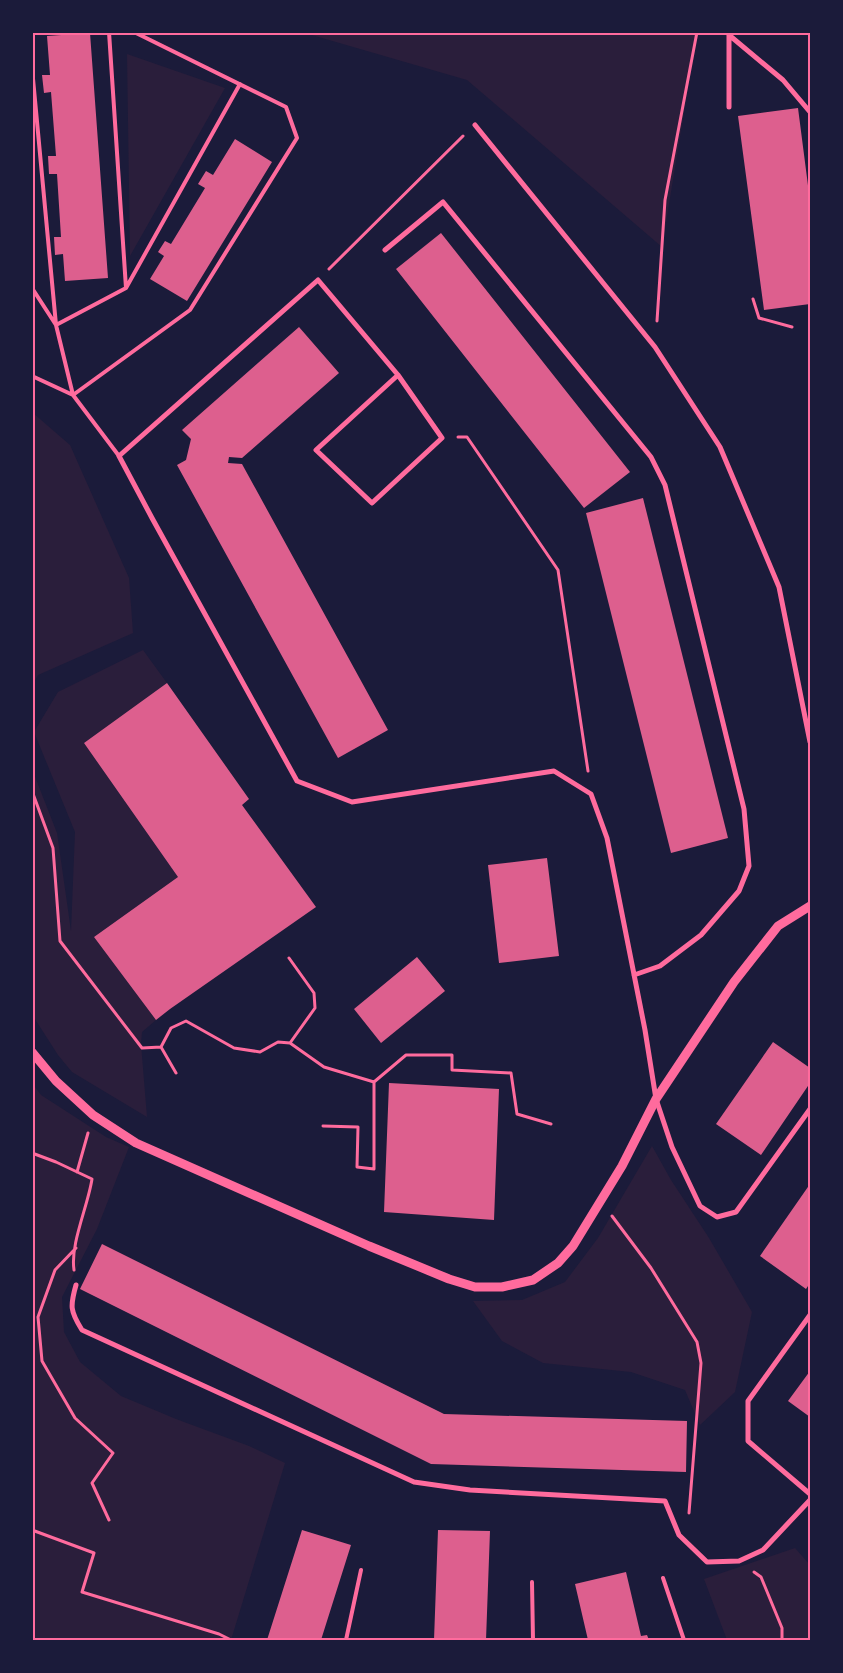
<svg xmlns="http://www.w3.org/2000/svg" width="843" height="1673" viewBox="0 0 843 1673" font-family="'DM Sans',sans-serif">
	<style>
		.green { fill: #2a1e3b }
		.building { fill: #dd5f8e }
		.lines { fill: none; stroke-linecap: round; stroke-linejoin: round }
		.path { stroke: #ff6b9d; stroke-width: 3 }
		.service { stroke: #ff6b9d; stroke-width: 4 }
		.minor { stroke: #ff6b9d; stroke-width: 5 }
		.tertiary { stroke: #ff6b9d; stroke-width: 9 }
		.neatline { fill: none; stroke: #ff6b9d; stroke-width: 2 }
	</style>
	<rect width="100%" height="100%" fill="#1b1b3a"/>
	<path class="green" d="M305,33H697L662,247L467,80Z
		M127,54L225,88L130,256Z
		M33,413L70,445L129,578L133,633L38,675L33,684Z
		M143,650L167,683L84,743L178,877L94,937L156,1020L142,1032L141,1044L147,1117L72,1072L58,1055L33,1016L32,769L57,833L71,931L75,832L34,732L58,692Z
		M32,1083L41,1095L106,1137L129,1147L97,1229L62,1297L64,1332L80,1362L121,1396L176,1419L249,1446L285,1463L231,1640H33Z
		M652,1146L671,1180L709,1238L752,1312L735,1392L700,1425L685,1390L631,1372L543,1363L502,1341L473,1301L522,1300L565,1282L598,1238Z
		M795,1548L810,1565V1640H727L704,1579Z"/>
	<path class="building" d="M90,33L108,278L65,281L63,254L55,255L54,237H61L57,174H49L48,156H56L51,92L44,93L42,75H50L47,36Z
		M798,108L810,201V304L764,310L738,116Z
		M235,139L272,162L187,301L150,279L164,256L158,252L165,241L171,244L205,188L198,184L206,171L213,175Z
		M441,233L630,472L584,508L396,269Z
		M299,327L339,373L242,458L229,457L228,463L242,464L388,730L338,758L177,465L186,460L191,439L182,430Z
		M643,498L728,838L671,853L586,513Z
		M167,683L249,799L242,805L316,907L170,1009L156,1020L94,937L178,877L84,743Z
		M547,858L559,956L499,963L488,865Z
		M417,957L445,991L381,1043L354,1009Z
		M773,1042L810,1068V1083L761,1155L716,1124Z
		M389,1083L499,1089L494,1220L384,1212Z
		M810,1184V1283L806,1289L760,1256Z
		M102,1244L444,1414L687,1421L686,1472L431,1464L80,1289Z
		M810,1371V1417L788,1401Z
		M302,1530L351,1545L321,1640H267Z
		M438,1530L490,1531L486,1640H434Z
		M626,1572L641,1636L647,1635L649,1640H588L575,1584Z"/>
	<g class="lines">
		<path class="path" d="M329,269L463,136
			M753,299L759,318L792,327
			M657,321L665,200L697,32
			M458,437H467L558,570L588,771
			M32,791L53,848L60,941L142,1048L161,1047
			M289,958L314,993L315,1008L290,1043
			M176,1073L161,1047L171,1028L186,1021L234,1048L260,1052L278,1042L290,1043L324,1067L374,1082
			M323,1126L358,1127L357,1167L374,1169V1082L406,1055H452V1070L511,1073L517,1114L551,1124
			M32,1153L56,1162L92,1179C88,1206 70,1244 74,1270
			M77,1172L88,1133
			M612,1216L651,1268L697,1342L701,1363L689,1513
			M76,1248L55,1270L38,1317L42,1361L75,1418L113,1453L92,1483L109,1520
			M32,1530L94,1553L82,1592L219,1634L231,1640
			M754,1572L761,1577L782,1628V1640"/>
		<path class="service" d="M109,32L126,288
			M32,68L56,325L126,288L240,84
			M32,288L56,325L73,395L119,456
			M32,376L73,395L190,310L297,138L286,107L134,32
			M663,1578L684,1640
			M532,1582L533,1640
			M346,1640L361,1570"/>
		<path class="minor" d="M729,33V107
			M729,35L783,80L810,112
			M475,125L655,347L720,447L779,587L810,742
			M385,250L443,202L651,457L665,485L744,809L749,866L739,891L701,935L660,966L634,975
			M398,375L316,450L372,503L442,438L398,375L318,280L119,456L152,518L297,781L352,802L554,771L591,794L607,838L645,1030L656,1099L672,1147L700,1206L717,1217L736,1212L810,1109
			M76,1285C70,1306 70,1311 82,1330L414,1482L470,1490L665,1501L679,1535L707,1562L739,1561L763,1550L810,1500
			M810,1315L748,1401V1441L810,1494"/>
		<path class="tertiary" d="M32,1052L56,1081L93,1115L136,1143L369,1246L449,1279L475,1287H502L533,1280L558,1263L573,1246L622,1166L656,1099L734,982L778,926L810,906"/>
	</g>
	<rect width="843" height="1673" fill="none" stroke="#1b1b3a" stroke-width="68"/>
	<rect x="34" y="34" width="775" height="1605" class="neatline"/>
</svg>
